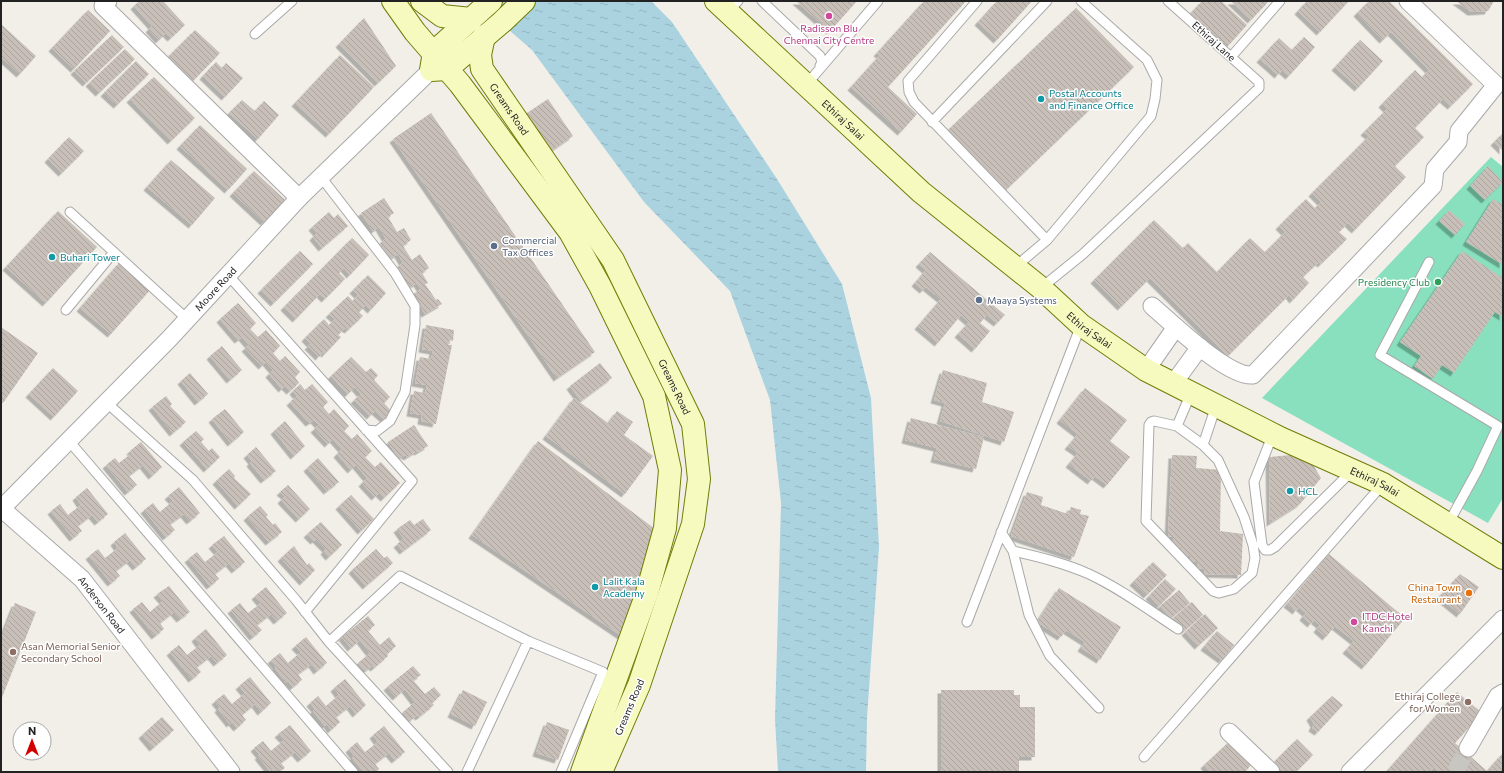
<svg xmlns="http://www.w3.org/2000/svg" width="1504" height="773" viewBox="0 0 1504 773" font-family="Commissioner,sans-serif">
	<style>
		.pitch { fill: #88e0be }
		.water { fill: url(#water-ripples) }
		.building { fill: url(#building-back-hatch); filter: url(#shadow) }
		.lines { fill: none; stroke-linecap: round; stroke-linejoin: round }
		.minor-tunnel { stroke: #c8c6c1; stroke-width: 17; stroke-dasharray: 17 8; stroke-linecap: butt }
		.service-casing { stroke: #a9a9a9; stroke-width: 11 }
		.minor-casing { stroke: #a9a9a9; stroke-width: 19 }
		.secondary-casing { stroke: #707d05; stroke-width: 24 }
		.service { stroke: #fff; stroke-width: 9 }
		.minor { stroke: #fff; stroke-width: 17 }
		.secondary { stroke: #f7fabf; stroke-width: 22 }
		.hotel-dot { fill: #d1479c; stroke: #fff; stroke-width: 1.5 }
		.culture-dot { fill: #0f9aa8; stroke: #fff; stroke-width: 1.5 }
		.service-dot { fill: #5c6f8a; stroke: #fff; stroke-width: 1.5 }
		.leisure-dot { fill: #2e9e5b; stroke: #fff; stroke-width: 1.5 }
		.food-dot { fill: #e8710a; stroke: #fff; stroke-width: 1.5 }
		.education-dot { fill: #8d6e63; stroke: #fff; stroke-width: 1.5 }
		.labels { text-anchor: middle; stroke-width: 3; stroke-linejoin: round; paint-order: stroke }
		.hotel-label { font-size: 10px; fill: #b23c85; stroke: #fff }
		.street-label { font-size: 10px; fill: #222; stroke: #fff }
		.culture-label { font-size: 10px; fill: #0d838f; stroke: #fff; text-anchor: start }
		.service-label { font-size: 10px; fill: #4e5e75; stroke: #fff; text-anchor: start }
		.leisure-label { font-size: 10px; fill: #27864d; stroke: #fff; text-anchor: end }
		.food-label { font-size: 10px; fill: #c56008; stroke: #fff; text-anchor: end }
		.education-label { font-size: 10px; fill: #785e54; stroke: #fff; text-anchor: start }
	</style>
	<defs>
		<pattern id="water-ripples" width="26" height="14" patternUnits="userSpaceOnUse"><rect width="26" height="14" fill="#aad3df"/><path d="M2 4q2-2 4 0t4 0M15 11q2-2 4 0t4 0" fill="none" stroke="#92b5bf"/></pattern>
		<pattern id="building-back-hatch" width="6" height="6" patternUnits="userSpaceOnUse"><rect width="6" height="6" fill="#c7bfb8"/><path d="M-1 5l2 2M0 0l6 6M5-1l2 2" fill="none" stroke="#aba49e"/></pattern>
		<filter id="shadow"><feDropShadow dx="-3.5" dy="3.5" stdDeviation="0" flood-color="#0004"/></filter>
	</defs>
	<rect width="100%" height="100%" fill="#f2efe9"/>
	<path class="pitch" d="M1491,157L1503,167V498L1488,523L1262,398Z"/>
	<path class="water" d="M481,1H651L672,22L777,179L842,284L871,398L879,547L867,718L866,772H778L775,719L781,503L770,400L730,291L644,202L532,50L510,31Z"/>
	<path class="building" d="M139,1H163L185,25L171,38L166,33L159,40L149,29L152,26L134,6Z
		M796,1H857L830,31Z
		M924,1H966L888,87L917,114L901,132L851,87L880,55L877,53Z
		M997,1H1032L997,40L978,22Z
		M1202,1H1221L1247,25L1226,48L1190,14Z
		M1231,1H1269L1251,20Z
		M1307,1H1349L1320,32L1298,11Z
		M1369,1H1389L1473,84L1451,106L1443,99L1415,128L1424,137L1395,166L1406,177L1355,230L1348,223L1339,232L1347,239L1321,264L1319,262L1303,277L1309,283L1293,300L1289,295L1228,356L1150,278L1121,307L1094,280L1154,220L1183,248L1188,243L1217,272L1250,238L1265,252L1285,232L1279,226L1306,199L1315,208L1321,202L1312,193L1369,136L1364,132L1387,109L1382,104L1415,70L1422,77L1429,70L1391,32L1383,40L1357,13Z
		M1456,1H1494L1488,11L1471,12Z
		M1076,8L1134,67L1006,190L948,130Z
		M88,10L110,31L74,69L52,48Z
		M364,18L396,66L378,83L339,44Z
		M1,24L36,56L20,74L1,57Z
		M195,30L220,53L193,81L168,57Z
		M112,35L124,47L86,83L74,71Z
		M1304,37L1315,47L1289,76L1282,70L1278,75L1260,59L1279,38L1292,50Z
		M1360,40L1383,61L1358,88L1335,67Z
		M125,49L135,59L99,93L89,83Z
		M340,55L374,87L329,134L295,103Z
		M136,61L149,74L117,105L104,93Z
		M216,62L222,68L226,63L243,78L225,97L203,76Z
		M154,77L195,118L171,141L130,99Z
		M548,99L573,136L544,156L518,119Z
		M242,100L255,111L264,101L279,115L258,139L229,113Z
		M431,113L595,352L557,378L393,139Z
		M200,125L247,169L228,190L180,146Z
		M1503,133V151L1494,142Z
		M69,137L84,151L62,173L48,159Z
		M171,160L215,198L192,225L147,187Z
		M1488,166L1503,182L1485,200L1470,186Z
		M254,171L285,200L264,222L233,193Z
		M384,198L394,213L388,217L397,232L404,228L411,240L403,246L412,260L420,254L429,268L422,273L428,283L425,284L436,300L438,299L442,304L425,314L413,294L421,289L417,283L409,288L396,268L403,263L398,254L390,259L380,243L386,239L379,227L373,231L361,213Z
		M1493,199L1503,205V265L1466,242Z
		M1449,210L1465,224L1455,235L1439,221Z
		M58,211L97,247L46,303L6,267Z
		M329,212L334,218L338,214L348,226L322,248L313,237L317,233L312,227Z
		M352,238L369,255L350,275L344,268L339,273L345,279L325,299L320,294L296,319L284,307Z
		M300,251L313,264L274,303L261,290Z
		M1462,251L1503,278V317L1495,312L1454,373L1442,365L1433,379L1414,366L1421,356L1400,342Z
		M930,252L1005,315L997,323L987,315L980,323L990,331L975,349L958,334L969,322L961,315L938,343L918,326L941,299L926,287L923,290L915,283L926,270L919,264Z
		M120,262L151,289L111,334L80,308Z
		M368,275L386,293L371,310L366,305L359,312L363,316L348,330L345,328L338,335L341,337L325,354L323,352L319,357L308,346L311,344L305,338L324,319L329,325L335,319L329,314L348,296L353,301L358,295L353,290Z
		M238,303L256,323L250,329L258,337L266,330L280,346L273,353L280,361L285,356L300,372L295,377L299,383L290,391L285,386L282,389L269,374L273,370L266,362L262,366L245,348L249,345L242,337L238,340L220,319Z
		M426,325L454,330L453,341L449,340L448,345H452L436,424L421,421L422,415L410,413L414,391L425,393L427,385L415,383L420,357L431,359L433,351L422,349Z
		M1,327L38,353L3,403L1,402Z
		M222,346L242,370L230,380L210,356Z
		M351,357L366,372L371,368L378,375L374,380L390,397L384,403L392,412L384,419L375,411L370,416L354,400L361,394L355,387L348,394L331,376Z
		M600,363L612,378L581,401L570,386Z
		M53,368L78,391L54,417L29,394Z
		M943,370L987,383L982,402L1014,412L1004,442L940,421L945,403L934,400Z
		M190,373L208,394L198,402L181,381Z
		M300,384L305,390L312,384L328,402L323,407L329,414L334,409L349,426L344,431L352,439L357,434L372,451L365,457L375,467L381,462L400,483L384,498L379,493L375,497L362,483L367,478L356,465L351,470L337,454L342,449L333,439L328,444L314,429L319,425L314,420L309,423L290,402L297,396L293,391Z
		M1085,388L1127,420L1110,441L1130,457L1107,485L1095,476L1091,481L1069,464L1078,453L1068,446L1078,434L1060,420Z
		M166,396L172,404L170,406L186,422L173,433L152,407Z
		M574,398L608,423L617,411L633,422L624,435L653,456L625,494L546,436Z
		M225,409L244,432L231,443L212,419Z
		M911,418L984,437L976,469L934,459L937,448L905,440Z
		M285,421L305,446L294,456L274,431Z
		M414,425L428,446L418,452L417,451L407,457L405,455L399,459L388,442Z
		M196,431L204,439L201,442L209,451L212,448L220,457L207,469L183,442Z
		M538,441L659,532L626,639L472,535Z
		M141,442L162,467L152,476L143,465L129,476L137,485L128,492L106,465L115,458L119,463L132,453L130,451Z
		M256,447L276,471L264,480L250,463L252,461L247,455Z
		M1172,455L1197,456L1196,468L1221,470L1220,531L1243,534L1241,575L1204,574L1205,569L1197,568V562H1190V556L1181,555L1182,548L1173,547V537L1168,536Z
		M1290,455L1312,463L1321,478L1300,504L1270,523L1269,457Z
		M318,458L339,482L327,491L307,468Z
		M229,469L235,476L234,478L251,494L238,506L216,481Z
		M288,485L310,509L299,519L281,500L285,496L280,492Z
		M179,487L200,513L190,521L184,514L170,524L175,530L166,537L144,510L153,503L160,512L173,501L168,496Z
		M87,488L108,514L98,522L92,515L78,526L82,531L73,538L51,511L60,504L68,515L81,505L76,497Z
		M1027,492L1043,497L1041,505L1068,514L1071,507L1081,510L1080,514L1089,516L1074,557L1011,536Z
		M351,495L374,519L361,531L339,506Z
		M260,506L268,515L266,517L273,525L275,523L282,532L269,542L247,517Z
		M423,519L431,530L403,551L397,544L404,539L397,529L410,520L414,525Z
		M321,522L342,545L329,557L324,551L326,549L316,539L314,541L307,534Z
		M125,533L146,559L136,567L130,560L116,571L120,576L111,583L89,556L98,549L105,558L118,548L114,542Z
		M224,536L245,562L235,570L229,563L215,574L219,579L210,586L188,559L197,552L205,562L218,552L212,545Z
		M294,546L307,565L309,563L315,570L303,582L281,558Z
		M376,549L384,558L387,556L393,563L366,586L352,570Z
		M1329,554L1405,618L1365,666L1346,650L1354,641L1335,626L1326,637L1317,629L1320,625L1314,620L1311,624L1303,617L1306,613L1299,607L1296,611L1287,604Z
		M1153,562L1167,575L1147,595L1133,582Z
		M1460,574L1479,587L1460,614L1439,597Z
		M1165,579L1176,589L1159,606L1149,596Z
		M169,586L190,612L180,619L174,612L160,623L164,629L155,636L133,609L142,602L150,612L163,601L157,594Z
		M266,587L287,613L277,621L271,614L257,625L262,630L253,637L231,610L240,603L248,613L261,603L255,596Z
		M1059,588L1121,627L1100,660L1081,648L1085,642L1066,630L1061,637L1037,622Z
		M1179,590L1190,603L1171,618L1160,606Z
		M1192,602L1203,615L1184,631L1173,618Z
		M15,603L36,612L1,700V639Z
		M1205,614L1218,628L1198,646L1185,632Z
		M368,616L375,625L368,631L380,645L389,637L396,646L387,654L388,656L374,668L372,666L365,671L358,663L370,653L360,640L351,648L342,637Z
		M206,629L227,655L217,663L211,656L197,667L201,672L192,679L170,652L179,645L187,655L200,645L195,638Z
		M1217,631L1234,645L1222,660L1204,647Z
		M306,637L327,663L317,671L312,664L298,674L302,680L293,687L288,681L286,683L275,668L276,666L271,660L280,653L288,663L301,652L295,646Z
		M413,666L421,675L413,680L425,694L434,687L441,695L432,703L434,705L419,717L417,715L410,721L403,712L415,702L405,689L396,697L387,687Z
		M250,677L271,703L261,712L255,704L242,715L246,720L237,728L232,722L230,724L218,709L220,707L215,701L224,694L232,704L245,693L239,686Z
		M345,679L366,705L356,714L350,706L336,717L340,722L331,730L327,724L325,726L313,711L315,709L310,703L318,696L326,706L339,695L334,688Z
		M463,690L487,702L475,726L451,714Z
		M941,690H1014V695H1020V707H1035V757H1019V772H941Z
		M1457,692L1482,713L1455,743L1487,771L1503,753V772H1440L1434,767L1430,772H1386Z
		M1332,696L1343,705L1318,732L1312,728L1314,724L1310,717Z
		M162,717L174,730L153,748L142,735Z
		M547,722L569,730L558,760L536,753Z
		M290,725L311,751L301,759L295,752L281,763L285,768L279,772H274L272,769L270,771L258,756L260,755L254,748L263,741L271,751L284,740L278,734Z
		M384,726L405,752L395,760L389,753L375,764L379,769L376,772H364L352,758L354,756L349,749L357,742L365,752L378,742L373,735Z
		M1297,739L1313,755L1296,772H1280L1272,764Z
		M1230,741L1252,764L1245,772H1210L1204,765Z"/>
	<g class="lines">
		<path class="minor-tunnel" d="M1455,772L1468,748"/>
		<defs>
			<path id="service" d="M762,1L820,56L822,62L820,66
				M977,1L908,81L909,92L914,102L1047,240
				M727,12L738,1
				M255,34L292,1
				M1231,57L1280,1
				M806,85L878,1
				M932,122L1047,1
				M321,177L395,273L415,306V325L405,392L390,421L377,431L366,430
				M70,212L187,319
				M1429,262L1380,355L1498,426L1477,471L1448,524
				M1015,267L1047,240L1151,116L1155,99L1157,80L1147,60L1081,1
				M228,275L412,481L305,612
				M1041,288L1083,254L1259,88V82L1168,1
				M66,310L114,252
				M107,403L193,480L296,600L329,642L448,772
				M1154,421L1177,426L1203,445L1218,460L1244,517L1253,545L1255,558L1252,573L1234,589L1219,593L1213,591L1146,521L1149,425L1151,422Z
				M1177,426L1191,393
				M1273,434L1254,482L1262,545L1265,550H1270L1275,547L1352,471
				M69,441L353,772
				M1203,445L1216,406
				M1001,532L1013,551L1029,615L1050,656L1099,708
				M1013,551C1039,557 1064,563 1089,574C1121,589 1149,610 1178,629
				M967,622L1081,325
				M329,642L400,576L528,641L603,672L561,772
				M1144,757L1383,484
				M467,772L528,641"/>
			<g id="minor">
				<path d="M108,1L103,6L299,198"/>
				<path d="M1152,306C1172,323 1228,378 1253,375L1433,186L1435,169L1458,142L1459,131L1496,85L1408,1"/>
				<path d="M1146,370L1176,327"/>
				<path d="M1173,384L1200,347"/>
				<path id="s1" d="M1,508L82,579L231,772"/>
				<path id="s2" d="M2,508L170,338L299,198L431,70"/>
				<path d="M1229,732L1271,772"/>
				<path d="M1468,748L1498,696L1503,693"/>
				<path d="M1350,772L1503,619"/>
			</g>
			<g id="secondary">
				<path d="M393,1L415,32L460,84L570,232L600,286L654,396L670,470L665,528L647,593L582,772"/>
				<path d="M422,1L442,16L471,19L491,1"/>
				<path id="s3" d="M716,1L921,192L1041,288L1081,325L1146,370L1280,438L1383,484L1503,558"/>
				<path d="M471,19L434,52L431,70L447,69L502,22L524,1"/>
				<path id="s4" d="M484,36L480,55L482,69L613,260L693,424L699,479L693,524L639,685L601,772"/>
			</g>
		</defs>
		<use href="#service" class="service-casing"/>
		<use href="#minor" class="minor-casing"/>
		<use href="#secondary" class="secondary-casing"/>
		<use href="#service" class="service"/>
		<use href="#minor" class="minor"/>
		<use href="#secondary" class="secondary"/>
	</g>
	<g class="hotel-dot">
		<circle cx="829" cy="16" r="4"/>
		<circle cx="1354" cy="622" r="4"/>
	</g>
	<g class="culture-dot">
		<circle cx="1041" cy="99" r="4"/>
		<circle cx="52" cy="257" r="4"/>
		<circle cx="1290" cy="491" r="4"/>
		<circle cx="595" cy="587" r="4"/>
	</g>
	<g class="service-dot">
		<circle cx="494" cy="246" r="4"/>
		<circle cx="979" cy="300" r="4"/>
	</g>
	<circle class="leisure-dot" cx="1438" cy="282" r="4"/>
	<circle class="food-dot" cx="1469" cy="593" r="4"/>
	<g class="education-dot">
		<circle cx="13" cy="652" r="4"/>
		<circle cx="1468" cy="702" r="4"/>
	</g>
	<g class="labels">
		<g class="hotel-label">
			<text x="829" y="32">Radisson Blu<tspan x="829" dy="12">Chennai City Centre</tspan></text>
			<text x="1362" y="620" text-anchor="start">ITDC Hotel<tspan x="1362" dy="12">Kanchi</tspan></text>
		</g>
		<g class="street-label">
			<text transform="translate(1214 41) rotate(42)" y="4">Ethiraj Lane</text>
			<text dy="4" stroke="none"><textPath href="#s4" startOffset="82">Greams Road</textPath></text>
			<text dy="4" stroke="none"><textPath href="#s3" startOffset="174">Ethiraj Salai</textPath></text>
			<text dy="4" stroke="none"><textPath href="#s2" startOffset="306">Moore Road</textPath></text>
			<text dy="4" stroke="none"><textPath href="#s3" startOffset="498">Ethiraj Salai</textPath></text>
			<text dy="4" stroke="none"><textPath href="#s4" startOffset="406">Greams Road</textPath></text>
			<text dy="4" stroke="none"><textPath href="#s3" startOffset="822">Ethiraj Salai</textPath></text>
			<text dy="4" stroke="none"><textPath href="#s1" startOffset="140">Anderson Road</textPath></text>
			<text transform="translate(629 707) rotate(-67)" y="4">Greams Road</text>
		</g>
		<g class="culture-label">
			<text x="1049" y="97">Postal Accounts<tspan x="1049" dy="12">and Finance Office</tspan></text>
			<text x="60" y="261">Buhari Tower</text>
			<text x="1298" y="495">HCL</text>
			<text x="603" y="585">Lalit Kala<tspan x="603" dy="12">Academy</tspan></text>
		</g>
		<g class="service-label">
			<text x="502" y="244">Commercial<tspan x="502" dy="12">Tax Offices</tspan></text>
			<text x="987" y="304">Maaya Systems</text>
		</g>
		<g class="leisure-label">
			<text x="1430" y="286">Presidency Club</text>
		</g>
		<g class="food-label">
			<text x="1461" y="591">China Town<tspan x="1461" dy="12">Restaurant</tspan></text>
		</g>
		<g class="education-label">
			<text x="21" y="650">Asan Memorial Senior<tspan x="21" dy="12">Secondary School</tspan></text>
			<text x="1460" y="700" text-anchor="end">Ethiraj College<tspan x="1460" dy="12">for Women</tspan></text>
		</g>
	</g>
	<rect width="1504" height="773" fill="none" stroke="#222222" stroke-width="4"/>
	<g transform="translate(32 741)"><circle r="19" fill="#ffffff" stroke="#a7a7a7"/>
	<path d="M0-3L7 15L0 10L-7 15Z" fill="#d40000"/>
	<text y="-6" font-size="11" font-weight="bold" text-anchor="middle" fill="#222222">N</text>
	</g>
</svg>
